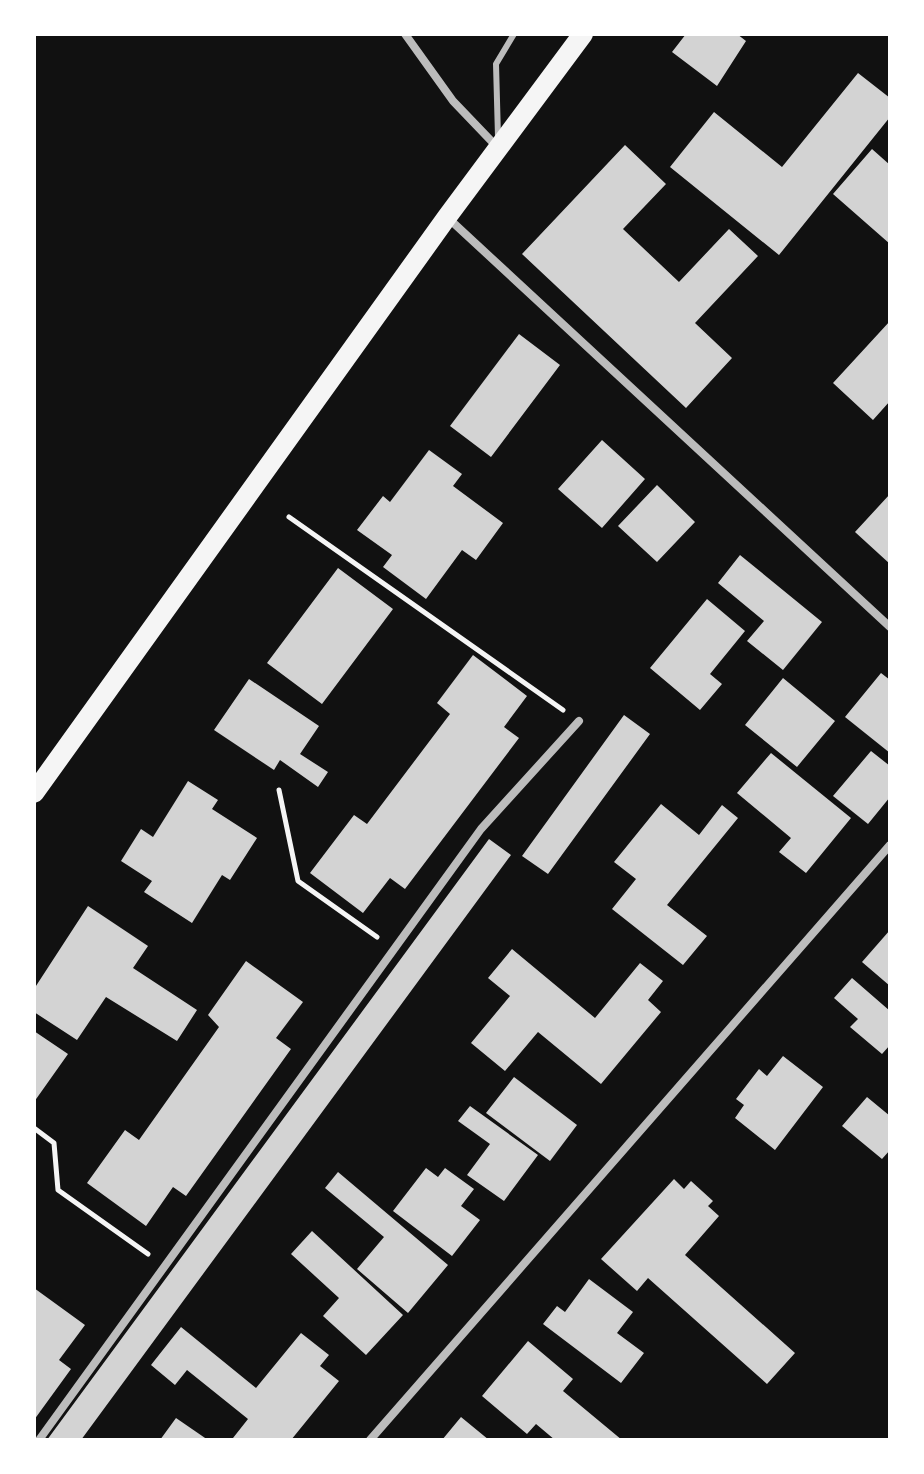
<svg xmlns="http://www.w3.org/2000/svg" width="924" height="1474" viewBox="0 0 924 1474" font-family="Rubik,sans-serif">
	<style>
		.building { fill: #d3d3d3 }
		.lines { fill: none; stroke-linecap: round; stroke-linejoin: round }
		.path { stroke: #f5f5f5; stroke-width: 5 }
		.service { stroke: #bcbcbc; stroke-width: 6 }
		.minor { stroke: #bcbcbc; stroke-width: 8 }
		.primary { stroke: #f5f5f5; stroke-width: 20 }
	</style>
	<rect width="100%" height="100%" fill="#111"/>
	<path class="building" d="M686,34H737L746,41L717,86L672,52Z
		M858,73L890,98V117L779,255L670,167L714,112L782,167Z
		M625,145L666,184L623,229L679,282L729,229L758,256L695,323L732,358L686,408L522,254Z
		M872,149L890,165V244L833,194Z
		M890,321V401L873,420L833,383Z
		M519,334L560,365L491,457L450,426Z
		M602,440L645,479L602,528L558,489Z
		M429,450L462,474L453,486L503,523L476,560L462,550L426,599L383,567L392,555L357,530L383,496L390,502Z
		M657,485L695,522L657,562L618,526Z
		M890,494V564L855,532Z
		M740,555L822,622L783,670L747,641L764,621L718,583Z
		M338,568L393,609L322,704L267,663Z
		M707,599L745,631L710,674L722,684L700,710L650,668Z
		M473,655L527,696L504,727L519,738L405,889L390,878L363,913L310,873L354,815L367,824L450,714L437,703Z
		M881,673L890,680V753L845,717Z
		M783,678L835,721L797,767L745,725Z
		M249,679L319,726L300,754L328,772L318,787L280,760L274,770L214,730Z
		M624,715L650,734L548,874L522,856Z
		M871,751L890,766V797L868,824L833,796Z
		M771,753L851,818L806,873L779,852L791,838L737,793Z
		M188,781L218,800L212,809L257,838L230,880L222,875L192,923L144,892L152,881L121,861L141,829L153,837Z
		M661,804L699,835L722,805L738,818L667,905L707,936L683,965L612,909L636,879L614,862Z
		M489,839L511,855L81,1440H47Z
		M88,906L148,946L133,968L197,1010L177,1041L106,997L77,1040L34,1012V989Z
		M890,930V986L862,962Z
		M512,949L595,1018L640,963L663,981L648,1000L661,1012L601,1084L538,1032L505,1071L471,1043L510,996L488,978Z
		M246,961L303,1002L276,1038L291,1049L186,1196L173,1187L146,1226L87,1183L125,1130L139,1140L219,1027L208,1015Z
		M852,978L890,1011V1045L882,1054L850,1027L858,1019L834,998Z
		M34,1031L68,1054L34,1102Z
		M783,1056L823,1087L775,1150L735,1118L744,1105L736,1099L759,1069L767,1076Z
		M514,1077L577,1125L550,1161L486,1113Z
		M867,1097L890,1116V1150L882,1159L842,1126Z
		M470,1106L538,1155L504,1201L467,1175L490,1144L458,1121Z
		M426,1168L438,1177L445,1168L474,1189L461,1206L480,1220L452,1256L393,1211Z
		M338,1172L448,1265L408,1313L357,1269L384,1237L325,1188Z
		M674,1179L684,1189L691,1181L713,1201L708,1206L719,1216L685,1255L795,1353L767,1384L648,1278L637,1291L601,1259Z
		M312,1231L403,1315L366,1355L323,1316L339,1298L291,1254Z
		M589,1279L633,1312L617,1333L644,1353L621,1383L543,1324L557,1306L565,1312Z
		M34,1288L85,1325L59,1360L71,1369L34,1420Z
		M181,1327L256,1388L301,1333L329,1355L320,1366L339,1381L291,1440H236L233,1438L248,1419L187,1370L175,1385L151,1365Z
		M528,1341L573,1379L563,1391L622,1440H555L536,1424L527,1434L482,1396Z
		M461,1417L489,1440H442Z
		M176,1418L208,1440H160Z"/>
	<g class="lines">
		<path class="path" d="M289,517L563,710
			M279,790L298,881L377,937
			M34,1128L54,1143L58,1190L148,1254"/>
		<path class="service" d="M498,137L496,64L514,34"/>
		<path class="minor" d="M405,34L453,101L498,148
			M447,217L890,627
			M39,1440L481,829L579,721
			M370,1440L890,845"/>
		<path class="primary" d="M34,793L447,217L583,34"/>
	</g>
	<rect width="924" height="1474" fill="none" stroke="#ffffff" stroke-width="72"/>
</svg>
